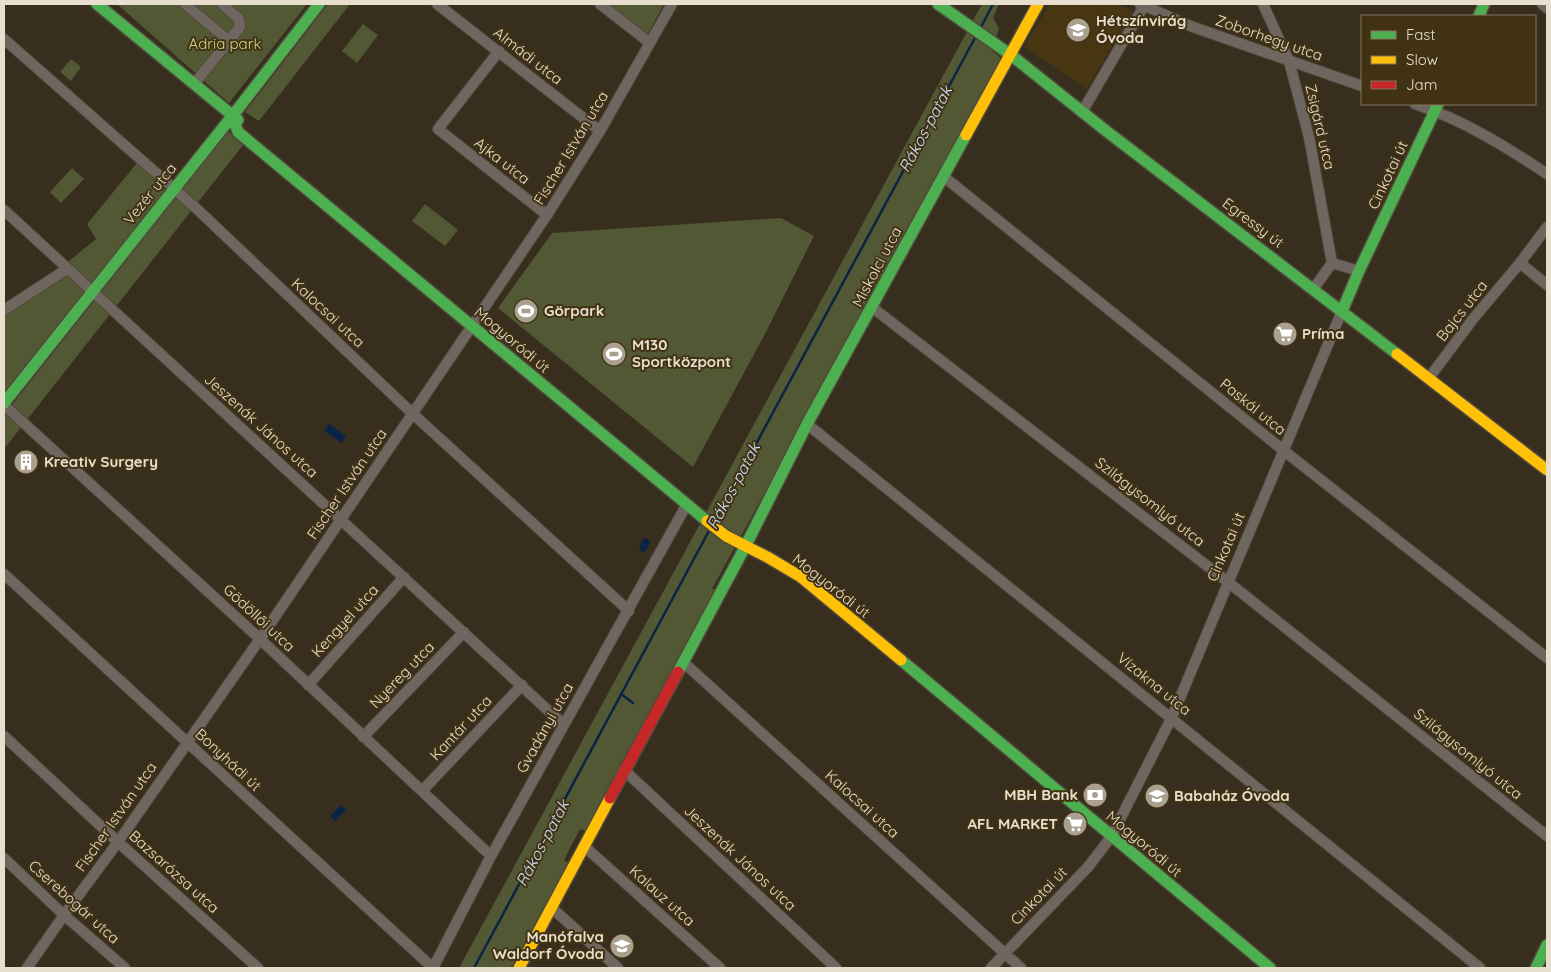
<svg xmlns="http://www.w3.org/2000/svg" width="1551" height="972" viewBox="0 0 1551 972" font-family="Quicksand,sans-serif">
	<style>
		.built { fill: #483613 }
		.green { fill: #525833 }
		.water { fill: #092445 }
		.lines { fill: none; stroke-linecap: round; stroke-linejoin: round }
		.stream { stroke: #092445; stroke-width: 2.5 }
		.street-casing { stroke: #51493d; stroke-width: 12 }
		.fast-casing { stroke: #51493d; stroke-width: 14 }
		.slow-casing { stroke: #51493d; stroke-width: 14 }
		.jam-casing { stroke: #51493d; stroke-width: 14 }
		.street { stroke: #6f675f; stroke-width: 10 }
		.fast { stroke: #4caf50; stroke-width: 11 }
		.slow { stroke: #ffc107; stroke-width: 11 }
		.jam { stroke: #c62828; stroke-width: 11 }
		.labels { text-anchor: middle; stroke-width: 4; stroke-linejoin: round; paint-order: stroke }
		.poi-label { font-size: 15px; font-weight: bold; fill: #e7decd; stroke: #423214; text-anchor: start }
		.street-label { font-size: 15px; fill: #e7decd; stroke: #423214 }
		.park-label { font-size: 15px; fill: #c9da86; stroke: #423214 }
		.water-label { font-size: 16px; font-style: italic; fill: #cce0fc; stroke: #423214 }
	</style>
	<rect width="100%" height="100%" fill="#382e1e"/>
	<path class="built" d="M1050,4H1117L1133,12L1087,88L1024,47Z"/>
	<path class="green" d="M117,4H307L229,103Z
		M328,4H350L259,121L245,112Z
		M608,4H664L648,34Z
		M982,4H999L993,18L999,29L991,50L1002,59L712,589H716L586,831L580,829L564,860L568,863L511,968H459Z
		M363,24L378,35L357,63L342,51Z
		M71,59L81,67L71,81L60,72Z
		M228,131L243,145L4,449V415Z
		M137,163L165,190L4,397V309L69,261L96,239L87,224Z
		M72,168L84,179L61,203L50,192Z
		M425,204L458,230L445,246L412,221Z
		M781,218L814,236L766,332L693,467L498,308L552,233Z"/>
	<path class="water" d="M329,424L346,436L342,443L324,431Z
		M644,538L648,539L650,543L646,551L642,552L639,547Z
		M341,805L346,810L335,821L330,816Z"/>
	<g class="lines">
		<path class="stream" d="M981,27L993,4
			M714,522L976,36
			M621,694L633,703
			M474,968L710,529"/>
		<defs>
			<path id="street" d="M185,4L229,41
				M437,4L600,131
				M600,4L650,43
				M1140,4L1193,27L1362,86
				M1263,4L1289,61L1309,137L1332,263
				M1542,4L1547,8
				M4,39L197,209L413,414L629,611
				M499,51L438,129L547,215
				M194,84L240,27L239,19L222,4
				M1415,104C1463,120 1505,146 1547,174
				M1082,112L1144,6
				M943,176L1283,450L1547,658
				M4,210L564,725
				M1520,263L1547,285
				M1314,288L1332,263L1359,271
				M873,308L1228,582L1547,836
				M4,310L67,269
				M1429,378L1473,319L1520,263L1547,227
				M4,405L260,639L491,856
				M807,424L1480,968
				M4,574L433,968
				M683,662L1021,968
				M308,685L404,577
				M4,736L118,842L258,968
				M363,737L464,632
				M624,770L836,968
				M422,791L522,685
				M584,846L720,968
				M4,858L64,915L125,968
				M551,907L618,968
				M27,968L64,915L118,842L260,639L547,215L600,131L672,4
				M433,968L491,856L687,504
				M991,968L1088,867L1111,837L1172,717L1342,311"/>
			<path id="fast" d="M97,4L238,120
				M938,4L1011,55L1105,130L1397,354
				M1479,16L1484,4
				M232,116L238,132L707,521
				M1342,311L1359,271L1438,104
				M4,403L241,105L319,4
				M901,660L1270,968
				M678,672L745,547L807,424L966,135
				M1536,968L1547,945"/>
			<path id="slow" d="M966,135L1038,4
				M1397,354L1547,470
				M707,521L726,536L769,558L801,577L901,660
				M519,968L610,798"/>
			<path id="jam" d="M610,798L678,672"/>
		</defs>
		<use href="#street" class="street-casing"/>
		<use href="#fast" class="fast-casing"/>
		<use href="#slow" class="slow-casing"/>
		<use href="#jam" class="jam-casing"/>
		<use href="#street" class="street"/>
		<use href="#fast" class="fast"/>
		<use href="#slow" class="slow"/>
		<use href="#jam" class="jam"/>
	</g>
	<defs>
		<symbol id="school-disc" viewBox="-11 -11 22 22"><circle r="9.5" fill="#aaa090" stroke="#423214"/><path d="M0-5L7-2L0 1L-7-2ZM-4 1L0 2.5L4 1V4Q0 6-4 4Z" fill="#fff"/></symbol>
		<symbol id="stadium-disc" viewBox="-11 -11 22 22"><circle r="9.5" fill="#aaa090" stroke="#423214"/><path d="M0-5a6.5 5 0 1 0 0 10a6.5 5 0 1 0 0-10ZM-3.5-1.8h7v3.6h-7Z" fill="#fff"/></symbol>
		<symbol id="supermarket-disc" viewBox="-11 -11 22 22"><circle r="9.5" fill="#aaa090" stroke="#423214"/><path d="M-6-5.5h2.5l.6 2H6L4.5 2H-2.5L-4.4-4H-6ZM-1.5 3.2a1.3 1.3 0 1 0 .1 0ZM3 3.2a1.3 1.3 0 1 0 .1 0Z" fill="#fff"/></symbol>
		<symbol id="building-disc" viewBox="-11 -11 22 22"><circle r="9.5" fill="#aaa090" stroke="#423214"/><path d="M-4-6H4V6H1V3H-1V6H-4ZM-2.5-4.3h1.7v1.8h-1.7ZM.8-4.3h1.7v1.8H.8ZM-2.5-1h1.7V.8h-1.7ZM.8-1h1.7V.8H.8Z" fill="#fff"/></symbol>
		<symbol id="bank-disc" viewBox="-11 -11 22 22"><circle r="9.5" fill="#aaa090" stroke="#423214"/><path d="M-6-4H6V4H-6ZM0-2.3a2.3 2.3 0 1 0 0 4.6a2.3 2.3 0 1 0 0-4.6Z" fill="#fff"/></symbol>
	</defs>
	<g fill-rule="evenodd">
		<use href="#school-disc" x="1064" y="16" width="28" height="28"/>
		<use href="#stadium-disc" x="512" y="297" width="28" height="28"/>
		<use href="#supermarket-disc" x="1271" y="320" width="28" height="28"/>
		<use href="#stadium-disc" x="600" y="340" width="28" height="28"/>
		<use href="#building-disc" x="12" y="448" width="28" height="28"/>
		<use href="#bank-disc" x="1081" y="781" width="28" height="28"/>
		<use href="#school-disc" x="1143" y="782" width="28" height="28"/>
		<use href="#supermarket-disc" x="1061" y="810" width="28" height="28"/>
		<use href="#school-disc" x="608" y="932" width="28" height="28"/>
	</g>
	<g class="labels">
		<g class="poi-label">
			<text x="1096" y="26">Hétszínvirág<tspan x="1096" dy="17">Óvoda</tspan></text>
			<text x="544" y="316">Görpark</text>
			<text x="1302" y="339">Príma</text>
			<text x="632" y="350">M130<tspan x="632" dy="17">Sportközpont</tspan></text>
			<text x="44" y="467">Kreativ Surgery</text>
			<text x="1078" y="800" text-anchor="end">MBH Bank</text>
			<text x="1174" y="801">Babaház Óvoda</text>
			<text x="1058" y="829" text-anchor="end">AFL MARKET</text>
			<text x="604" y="942" text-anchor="end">Manófalva<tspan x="604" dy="17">Waldorf Óvoda</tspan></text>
		</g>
		<g class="street-label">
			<text transform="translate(1269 38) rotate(19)" y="5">Zoborhegy utca</text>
			<text transform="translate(528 56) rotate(38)" y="5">Almádi utca</text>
			<text transform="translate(1320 127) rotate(77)" y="5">Zsigárd utca</text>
			<text transform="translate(571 148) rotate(-59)" y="5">Fischer István utca</text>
			<text transform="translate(502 161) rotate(38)" y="5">Ajka utca</text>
			<text transform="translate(1388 175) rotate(-65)" y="5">Cinkotai út</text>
			<text transform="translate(150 194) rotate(-51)" y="5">Vezér utca</text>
			<text transform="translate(1253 223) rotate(37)" y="5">Egressy út</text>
			<text transform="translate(877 267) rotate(-62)" y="5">Miskolci utca</text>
			<text transform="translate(1462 311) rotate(-52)" y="5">Bajcs utca</text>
			<text transform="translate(328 313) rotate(43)" y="5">Kalocsai utca</text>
			<text transform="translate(512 340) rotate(40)" y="5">Mogyoródi út</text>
			<text transform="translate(1253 407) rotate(39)" y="5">Paskál utca</text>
			<text transform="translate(261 426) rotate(42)" y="5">Jeszenák János utca</text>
			<text transform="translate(347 484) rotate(-56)" y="5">Fischer István utca</text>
			<text transform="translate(1150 502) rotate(38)" y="5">Szilágysomlyó utca</text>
			<text transform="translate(1226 547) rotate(-67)" y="5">Cinkotai út</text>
			<text transform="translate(831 586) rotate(38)" y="5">Mogyoródi út</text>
			<text transform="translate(259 618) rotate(43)" y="5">Gödöllői utca</text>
			<text transform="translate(345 621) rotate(-48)" y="5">Kengyel utca</text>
			<text transform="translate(402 675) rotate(-46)" y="5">Nyereg utca</text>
			<text transform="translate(1154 684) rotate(39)" y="5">Vízakna utca</text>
			<text transform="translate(461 728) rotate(-47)" y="5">Kantár utca</text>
			<text transform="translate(545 728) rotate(-61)" y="5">Gvadányi utca</text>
			<text transform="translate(1468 754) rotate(39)" y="5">Szilágysomlyó utca</text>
			<text transform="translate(228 760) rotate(43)" y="5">Bonyhádi út</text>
			<text transform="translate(862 804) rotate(42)" y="5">Kalocsai utca</text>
			<text transform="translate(116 817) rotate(-55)" y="5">Fischer István utca</text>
			<text transform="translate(1144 844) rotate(40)" y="5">Mogyoródi út</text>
			<text transform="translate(740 858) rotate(43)" y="5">Jeszenák János utca</text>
			<text transform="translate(174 872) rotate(42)" y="5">Bazsarózsa utca</text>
			<text transform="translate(662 896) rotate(42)" y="5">Kalauz utca</text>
			<text transform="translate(1039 896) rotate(-46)" y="5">Cinkotai út</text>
			<text transform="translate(74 902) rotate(42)" y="5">Cserebogár utca</text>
		</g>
		<g class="park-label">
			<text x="225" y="49">Adria park</text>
		</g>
		<g class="water-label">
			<text transform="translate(925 129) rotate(-62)" y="6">Rákos-patak</text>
			<text transform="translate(733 486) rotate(-62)" y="6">Rákos-patak</text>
			<text transform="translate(542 843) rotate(-62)" y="6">Rákos-patak</text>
		</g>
	</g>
	<rect width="1551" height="972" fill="none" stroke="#e7decd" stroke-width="10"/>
	<rect x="1361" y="15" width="175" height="90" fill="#423214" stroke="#84775e"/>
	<rect x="1371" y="31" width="25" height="8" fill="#4caf50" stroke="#84775e"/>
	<text x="1406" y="40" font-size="15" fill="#e7decd">Fast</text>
	<rect x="1371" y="56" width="25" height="8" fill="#ffc107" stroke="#84775e"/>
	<text x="1406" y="65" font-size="15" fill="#e7decd">Slow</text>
	<rect x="1371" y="81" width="25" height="8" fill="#c62828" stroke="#84775e"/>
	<text x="1406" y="90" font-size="15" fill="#e7decd">Jam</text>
</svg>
